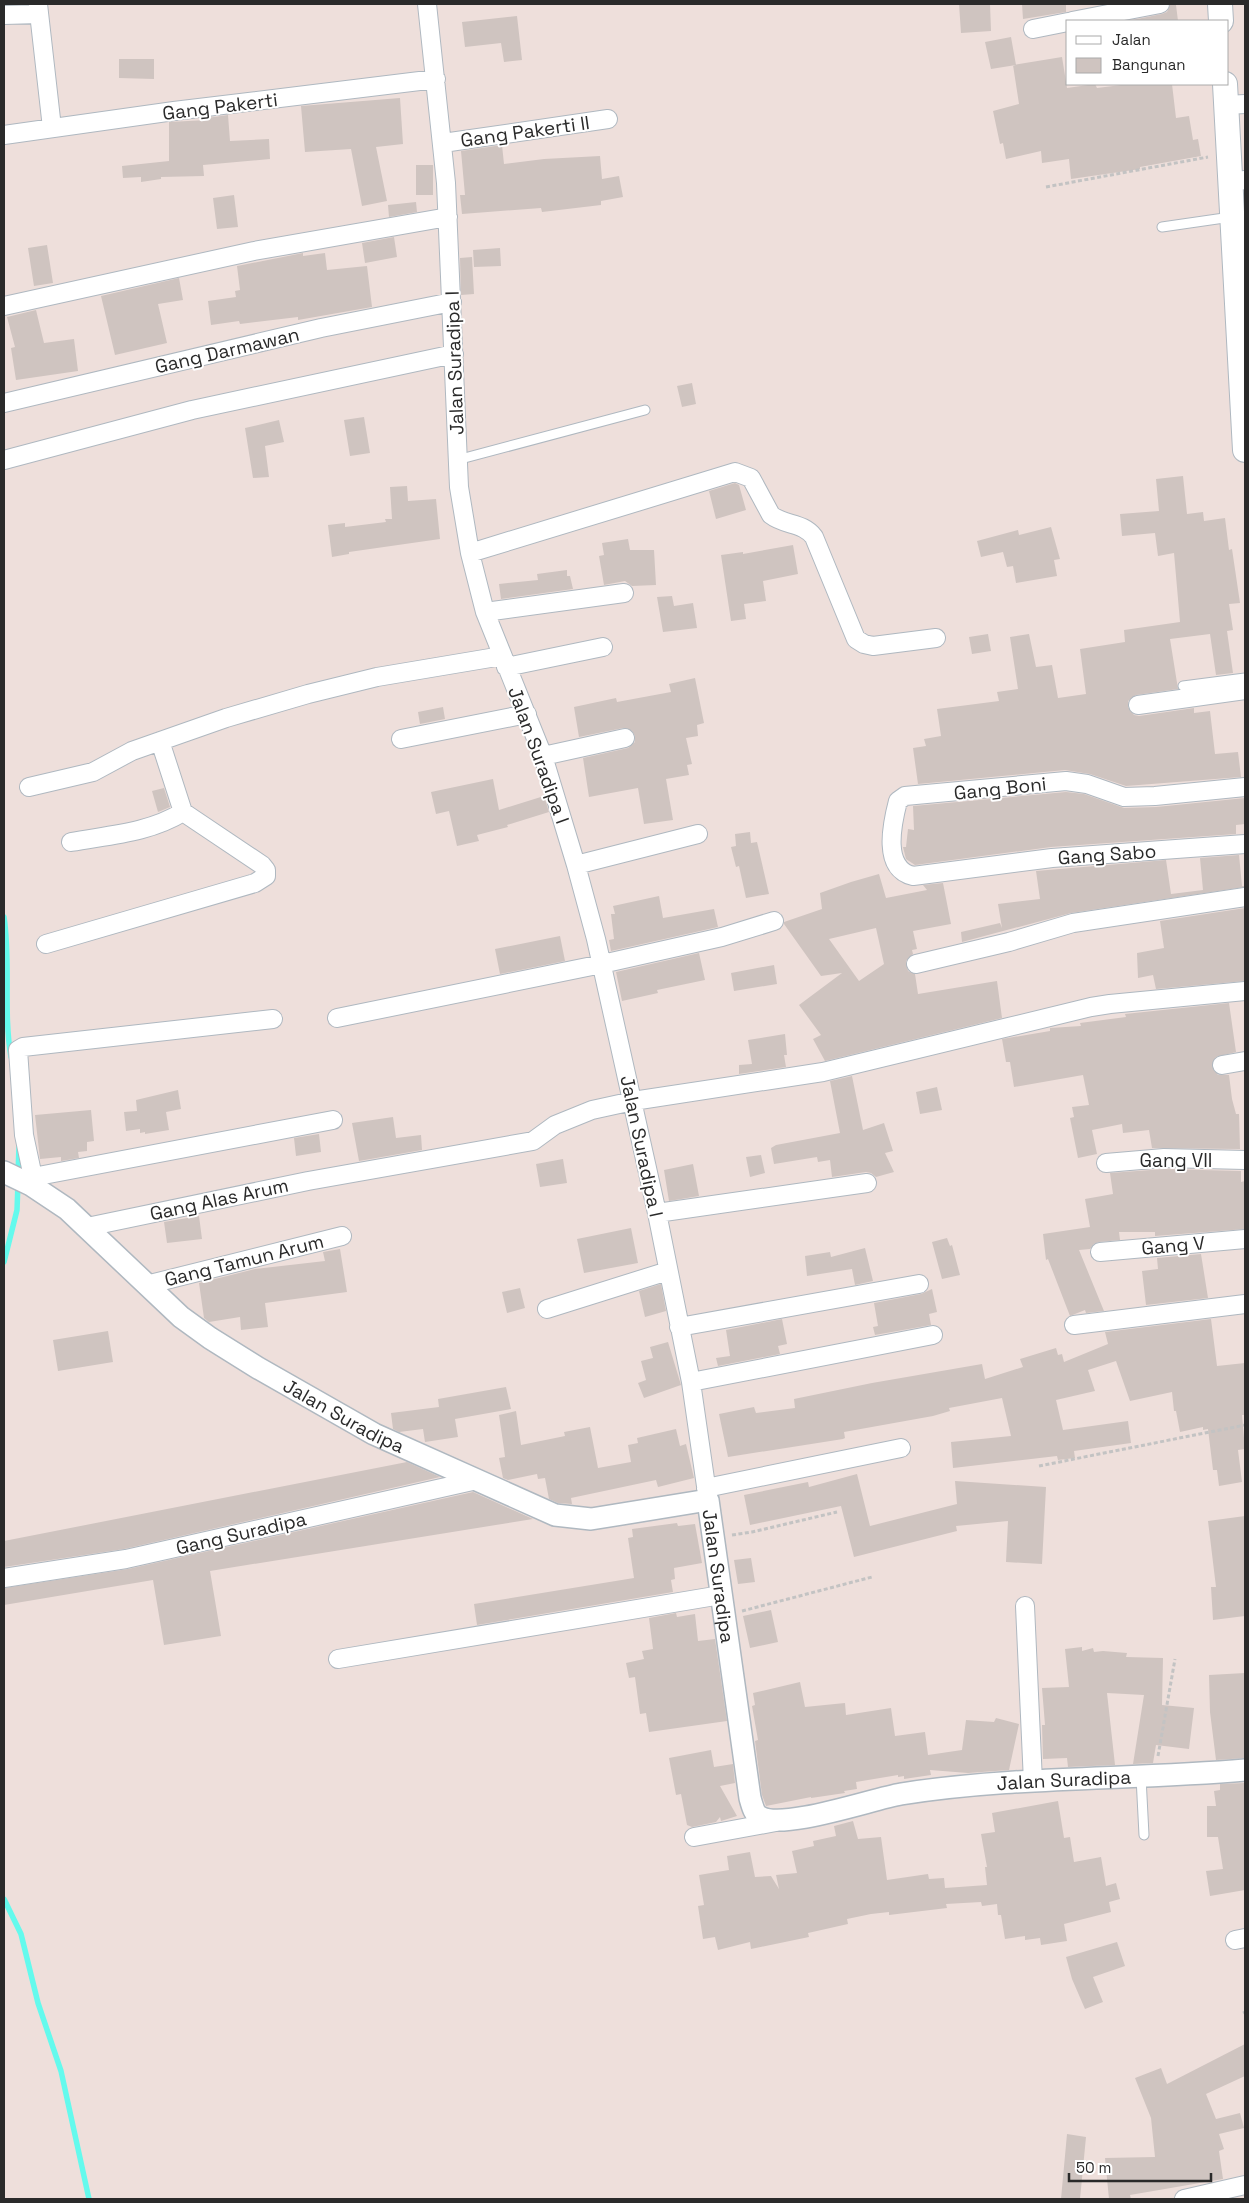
<svg xmlns="http://www.w3.org/2000/svg" width="1249" height="2203" viewBox="0 0 1249 2203" font-family="'Space Grotesk',sans-serif">
	<style>
		.lines { fill: none; stroke-linecap: round; stroke-linejoin: round }
		.stream { stroke: #64faed; stroke-width: 5.5 }
		.building { fill: #cfc4c0; fill-rule: evenodd }
		.service-casing { stroke: #afb8c0; stroke-width: 11 }
		.minor-casing { stroke: #afb8c0; stroke-width: 20 }
		.tertiary-casing { stroke: #afb8c0; stroke-width: 24 }
		.secondary-casing { stroke: #afb8c0; stroke-width: 26 }
		.path { stroke: #c3c3c3; stroke-width: 3; stroke-dasharray: 4 2.5; stroke-linecap: butt }
		.service { stroke: #fff; stroke-width: 9 }
		.minor { stroke: #fff; stroke-width: 18 }
		.tertiary { stroke: #fff; stroke-width: 21 }
		.secondary { stroke: #fff; stroke-width: 24 }
		.labels { text-anchor: middle; stroke-width: 4; stroke-linejoin: round; paint-order: stroke }
		.street-label { font-size: 19px; fill: #2a2a2a; stroke: #fff }
	</style>
	<rect width="100%" height="100%" fill="#eedfdb"/>
	<g class="lines">
		<path class="stream" d="M4,917C11,964 3,1011 11,1057
			M18,1174L19,1146
			M4,1262L17,1210L18,1183
			M4,1899L21,1934L38,2003L61,2071L89,2199"/>
	</g>
	<path class="building" d="M959,4H990L991,31L961,33Z
		M1022,4H1066V12L1023,19Z
		M1170,5H1176L1178,21H1127L1162,14L1167,12Z
		M517,16L522,60L504,62L501,43L465,47L462,22Z
		M1011,37L1016,65L991,69L985,42Z
		M1062,57L1067,88L1095,84L1097,88L1129,84H1172L1176,118L1189,116L1193,140L1198,139L1201,156L1140,167V169L1071,179L1069,159L1042,163L1041,151L1006,159L1003,143L1000,144L993,111L1019,104L1013,65Z
		M119,59H154V79L119,78Z
		M400,98L403,144L376,147L387,201L362,206L351,149L305,152L301,106Z
		M228,115L230,141L269,139L270,159L203,165L204,176L161,177V179L141,182V177L123,178L122,166L169,161V122L207,120V118Z
		M502,145L504,164L544,159L600,156L602,179L619,176L623,197L601,201V205L542,212L541,208L462,214L460,195H465L461,151Z
		M416,165H433V195H416Z
		M234,195L238,227L217,229L213,198Z
		M416,202L417,212L389,217L388,205Z
		M394,237L397,257L365,263L362,243Z
		M47,245L53,283L34,286L28,248Z
		M500,248L501,266L474,267L473,250Z
		M303,253V256L325,253L327,270L367,266L372,307L298,320V317L240,324L239,321L211,325L208,301L236,297L235,291L240,290L237,266Z
		M472,257L474,294L461,295L460,258Z
		M179,278L183,300L158,304L167,343L115,355L101,296Z
		M36,310L44,343L74,339L78,371L16,380L11,348L15,347L7,317Z
		M692,383L696,404L682,407L677,386Z
		M364,417L370,453L350,456L344,420Z
		M279,420L284,442L265,446L269,477L253,478L245,428Z
		M1183,476L1187,514L1203,512L1204,521L1225,518L1229,550L1232,549L1240,603L1229,604L1233,630L1227,631L1233,673L1216,675L1210,634L1170,639L1178,689L1136,695L1128,701V707L1134,715L1139,716L1194,708V713L1210,711L1215,754L1238,752L1241,777L1126,786L1090,774L1065,770L918,784L913,748L926,746L924,739L941,736L937,709L999,701L997,692L1018,689L1010,637L1029,634L1036,667L1052,665L1058,698L1086,694L1080,649L1125,642L1124,630L1180,622L1174,553L1158,556L1155,533L1122,536L1120,514L1159,511L1156,479Z
		M735,483L739,485L746,510L716,519L709,491Z
		M407,486L408,501L436,499L440,539L349,552V554L332,557L328,525L345,523V527L386,522L385,519H392L390,487Z
		M1051,527L1060,559L1054,560L1057,576L1016,583L1013,566L1007,567L1003,552L981,557L977,541L1018,530L1019,535Z
		M628,539L630,550H654L656,585L632,586L625,581L604,585L599,556L604,555L602,543Z
		M793,545L798,574L763,581L766,601L744,604L746,619L731,621L721,555L743,552V554Z
		M567,570V576H570L573,589L501,599L499,584L538,580L537,574Z
		M672,596L674,606L693,603L697,628L663,632L657,597Z
		M988,634L991,651L972,654L969,637Z
		M695,678L704,723L697,725L698,736L686,738L692,764L687,765L689,775L666,779L673,820L644,824L638,788L589,797L583,758L628,748L635,742V736L632,731L623,728L579,737L574,707L616,698L617,702L671,692L669,684Z
		M443,707L445,719L420,724L418,712Z
		M493,779L499,810L544,796L549,812L507,825L508,827L477,835L479,841L457,846L449,811L436,814L431,792Z
		M164,788L170,807L158,812L152,791Z
		M1066,792L1084,794L1124,808L1156,807L1245,798V824L1236,825V834L1051,847L915,865L906,859L903,847H906L908,829L914,830L913,806Z
		M750,832L751,843L757,842L769,894L746,898L739,866L736,867L731,847L736,846L735,834Z
		M1239,855L1242,886H1245V887L1071,913L962,942L961,932L1000,923L1002,928L998,904L1040,899L1036,871L1166,860L1171,894L1203,890L1200,858Z
		M879,874L886,898L927,890L923,885L943,883L951,924L913,931L917,949L912,950L913,954L906,961L908,971L915,974L918,994L997,981L1002,1018L825,1061L813,1039L821,1035L799,1005L842,973L821,976L784,924V922L822,909L820,893L851,882ZM876,928L884,964L859,981L829,939Z
		M659,896L663,918L714,909L718,927L611,951L609,940L614,939L611,914H615L613,906Z
		M1245,908V981L1156,989L1153,975L1138,978L1137,953L1164,948L1160,921Z
		M560,936L565,961L500,974L495,949Z
		M699,953L705,980L657,990L658,993L622,1001L616,972Z
		M774,965L777,984L734,991L731,973Z
		M1229,1003L1236,1052L1216,1057L1212,1066L1218,1075H1229L1232,1099L1236,1114H1239L1240,1149L1152,1148L1149,1130L1123,1133L1122,1124L1092,1130L1097,1154L1078,1158L1070,1118L1074,1117L1072,1107L1089,1105L1083,1075L1014,1087L1010,1062H1006L1002,1039L1050,1031V1028L1081,1026L1080,1023L1126,1017L1125,1014Z
		M785,1034L787,1055H784L786,1067L739,1074V1065L752,1064L748,1040Z
		M852,1076L863,1130L884,1123L893,1151L885,1153L894,1172L876,1177L871,1173L866,1172L832,1177L830,1160L818,1162L817,1157L774,1164L771,1148L776,1145L840,1133L830,1081Z
		M937,1087L942,1110L920,1114L916,1092Z
		M178,1090L181,1109L166,1112L169,1130L145,1134V1132L140,1133V1129L126,1131L124,1112L137,1111L136,1100Z
		M91,1110L94,1141L87,1142V1151L78,1152L79,1158L61,1161V1157L40,1159L35,1115Z
		M393,1117L396,1138L421,1135L422,1150L359,1161L352,1123Z
		M319,1134L321,1152L296,1156L294,1138Z
		M761,1155L765,1173L750,1177L746,1157Z
		M563,1159L567,1183L540,1187L536,1164Z
		M693,1164L699,1196L669,1201L664,1170Z
		M1164,1169L1241,1171V1182L1245,1181V1229L1155,1236V1232H1119L1120,1240L1099,1242L1094,1244L1090,1249L1079,1250L1104,1311L1086,1313L1085,1310L1070,1316L1048,1259L1046,1260L1043,1234L1090,1227L1085,1199L1113,1194L1110,1173Z
		M199,1216L202,1239L167,1243L164,1222Z
		M631,1228L638,1263L584,1273L577,1239Z
		M947,1238L950,1246L952,1245L960,1275L942,1279L932,1242Z
		M865,1248L873,1281L855,1285L852,1269L807,1276L805,1256L830,1252L831,1257Z
		M340,1249L347,1292L265,1303L268,1327L241,1330L240,1317L209,1322L204,1318L199,1283L255,1269L325,1261L323,1252Z
		M1201,1254L1208,1298L1146,1305L1142,1271L1158,1269L1157,1258Z
		M661,1284L666,1311L645,1317L639,1291Z
		M520,1288L525,1308L507,1313L502,1292Z
		M932,1289L937,1312L929,1314L931,1325L875,1335L873,1327L878,1326L874,1303L921,1294Z
		M782,1319L787,1344L778,1346L780,1354L718,1366L716,1358L730,1356L726,1330Z
		M1211,1319L1217,1366L1245,1363V1415H1242L1245,1449L1238,1450L1242,1482L1219,1486L1217,1470H1213L1208,1429L1203,1430V1427L1180,1432L1176,1411H1174L1172,1392L1130,1401L1116,1361L1088,1370L1095,1391L1056,1400L1063,1430L1128,1421L1131,1443L1074,1451L1075,1458L1058,1460L1057,1456L953,1468L951,1442L1011,1436L1002,1398L949,1408L950,1411L933,1416L844,1432L845,1438L843,1439L728,1457L719,1414L754,1407L756,1413L795,1408L794,1399L872,1383L982,1364L985,1379L1023,1367L1020,1359L1056,1348L1058,1355L1062,1354L1064,1362L1108,1344L1105,1332Z
		M108,1331L113,1362L58,1371L53,1340Z
		M668,1342L681,1385L644,1398L638,1383L646,1380L641,1361L653,1358L650,1347Z
		M506,1387L511,1409L455,1419L458,1437L425,1442L423,1429L399,1432L393,1429L391,1413L439,1407L438,1399Z
		M516,1411L521,1445L565,1436L564,1432L590,1427L598,1468L631,1462L628,1445L638,1443L637,1438L676,1429L680,1446L686,1444L694,1478L658,1487L656,1480L571,1498L572,1504L558,1503L549,1499L545,1478L538,1479L537,1474L508,1480L503,1478L499,1458L505,1457L504,1449L499,1415Z
		M407,1462L440,1477L124,1549L4,1567V1541Z
		M857,1474L870,1526L957,1504L955,1481L1046,1487L1042,1564L1006,1562L1008,1521L956,1526L957,1531L854,1557L841,1506L750,1525L744,1495L808,1482L809,1487Z
		M473,1492L533,1519L210,1571L221,1636L164,1645L153,1580L4,1605V1588L128,1569Z
		M1245,1516V1616L1213,1620L1211,1587H1216L1208,1521Z
		M677,1523L678,1526L695,1524L702,1563L674,1568L675,1579L671,1580L673,1592L477,1625L474,1604L634,1578L628,1538L633,1537L632,1529Z
		M751,1558L755,1582L738,1584L734,1560Z
		M771,1610L778,1642L750,1648L743,1616Z
		M676,1613L677,1617L695,1614L698,1641L715,1639L727,1721L649,1732L646,1713L640,1714L635,1677L629,1678L626,1663L644,1659L642,1651L653,1649L649,1618Z
		M1082,1647V1651L1093,1648L1094,1652L1103,1651L1127,1653L1126,1657L1163,1658L1162,1705L1194,1708L1189,1749L1156,1745L1153,1763L1133,1764L1144,1695L1107,1693L1115,1765L1068,1767L1067,1758L1043,1759L1042,1725H1045L1042,1688L1069,1687L1065,1649Z
		M1245,1673V1758L1216,1760L1210,1712L1209,1675Z
		M800,1682L805,1707L845,1703L846,1715L891,1708L895,1736L925,1732L928,1755L962,1750L966,1720L994,1722L996,1718L1019,1724L1009,1770L968,1773L930,1770L931,1775L904,1779V1776L898,1777V1775L856,1782L857,1789L844,1791L845,1793L811,1798V1797L766,1806L762,1795L755,1741L758,1740L752,1706L755,1705L753,1693Z
		M711,1750L714,1767L733,1764L735,1783L720,1786L737,1816L721,1821L720,1817L716,1822L692,1827L687,1825L681,1794L676,1795L669,1758Z
		M1245,1783V1890L1210,1896L1206,1871L1223,1869L1218,1837H1207V1806H1216L1214,1791L1220,1790V1784Z
		M1058,1801L1064,1838L1070,1837L1074,1862L1101,1857L1106,1886L1116,1883L1120,1899L1109,1902L1111,1912L1064,1924L1067,1941L1041,1945L1040,1938L1025,1940V1936L1005,1939L1001,1915H998L997,1904L982,1906L981,1902L946,1904L947,1908L889,1915V1912L871,1914L847,1919L848,1924L808,1933L809,1937L751,1949L750,1942L718,1950L715,1937L703,1939L698,1906L704,1905L699,1875L729,1870L727,1856L750,1852L755,1877L771,1876L779,1889L776,1875L797,1873L792,1851L814,1846L813,1841L836,1836L834,1826L853,1821L858,1839L881,1837L887,1880L928,1874L929,1879L944,1878L945,1888L987,1885L985,1867H987L981,1834L995,1832L992,1813Z
		M1117,1942L1125,1966L1093,1977L1103,2002L1085,2009L1072,1979L1066,1957Z
		M1245,2044V2076L1206,2094L1216,2119L1240,2113L1244,2128L1219,2134L1224,2149L1219,2151L1223,2179L1130,2195L1131,2199H1109L1105,2158L1155,2157L1151,2118L1135,2078L1161,2068L1167,2084Z
		M1067,2134L1086,2137L1080,2199H1061Z"/>
	<g class="lines">
		<defs>
			<path id="service" d="M1162,227L1231,217
				M457,460L645,410
				M1183,686L1245,678
				M1141,1777L1144,1835"/>
			<path id="minor" d="M38,4L52,128
				M427,4L446,183L459,487L470,553L485,612L543,756L576,865L596,939L657,1213L691,1382L708,1500
				M4,15L39,14
				M1072,21L1160,4
				M1033,29L1068,22
				M1226,105L1245,104
				M4,135L174,111L436,79
				M443,143L608,119
				M1230,182L1245,180
				M4,306L254,251L448,217
				M4,403L321,328L452,302
				M4,460L192,410L454,354
				M470,553L735,472L751,478L771,515C785,526 803,522 814,537L856,639L864,644L873,646L936,638
				M485,612L624,593
				M506,667L603,647
				M1138,705L1245,690
				M401,739L527,714
				M543,756L625,738
				M29,787L93,772L132,751L226,718L308,694L377,677L502,656
				M1245,787L1155,796L1124,797L1087,784L1066,781L905,796L898,801C892,824 882,869 913,876L1052,858L1245,844
				M71,842C109,835 149,833 183,812
				M576,865L698,834
				M46,944L255,883L266,876V870L262,865L183,812L160,741
				M916,964L1009,942L1073,923L1245,897
				M337,1018L602,964L722,937L774,921
				M273,1019L23,1047L18,1050L24,1135L33,1177L333,1120
				M1222,1065L1245,1061
				M1106,1163L1164,1158L1245,1160
				M657,1213L867,1183
				M87,1227L308,1181L533,1141L555,1125L592,1110L633,1101L823,1072L1091,1007L1110,1004L1245,991
				M1100,1252L1245,1239
				M146,1285L342,1236
				M547,1309L668,1271
				M1074,1325L1245,1304
				M679,1327L919,1284
				M691,1382L933,1335
				M706,1488L901,1448
				M4,1578L126,1559L477,1480
				M1025,1606L1033,1782
				M338,1659L721,1595
				M694,1837L776,1822
				M1235,1940L1245,1938
				M1184,2199L1245,2185"/>
			<g id="tertiary">
				<path id="s1" d="M4,1172L31,1185L67,1209L181,1317L210,1338L258,1368L374,1434L555,1515L591,1519L708,1500L750,1798C752,1805 754,1814 760,1817C784,1830 872,1799 901,1794C1014,1776 1131,1780 1245,1770"/>
			</g>
			<path id="secondary" d="M1220,4L1221,21
				M1225,84L1245,450"/>
		</defs>
		<use href="#service" class="service-casing"/>
		<use href="#minor" class="minor-casing"/>
		<use href="#tertiary" class="tertiary-casing"/>
		<use href="#secondary" class="secondary-casing"/>
		<path class="path" d="M1046,187L1208,157
			M1039,1466L1245,1425
			M732,1535L752,1532L837,1512
			M742,1611L872,1577
			M1158,1756L1175,1659
			M1243,2013L1245,2012"/>
		<use href="#service" class="service"/>
		<use href="#minor" class="minor"/>
		<use href="#tertiary" class="tertiary"/>
		<use href="#secondary" class="secondary"/>
	</g>
	<g class="labels">
		<g class="street-label">
			<text transform="translate(220 106) rotate(-7)" y="7">Gang Pakerti</text>
			<text transform="translate(525 131) rotate(-8)" y="7">Gang Pakerti II</text>
			<text transform="translate(227 350) rotate(-13)" y="7">Gang Darmawan</text>
			<text transform="translate(454 363) rotate(-92)" y="7">Jalan Suradipa I</text>
			<text transform="translate(539 755) rotate(70)" y="7">Jalan Suradipa I</text>
			<text transform="translate(1000 788) rotate(-6)" y="7">Gang Boni</text>
			<text transform="translate(1107 854) rotate(-4)" y="7">Gang Sabo</text>
			<text transform="translate(642 1146) rotate(78)" y="7">Jalan Suradipa I</text>
			<text x="1176" y="1167">Gang VII</text>
			<text transform="translate(219 1199) rotate(-12)" y="7">Gang Alas Arum</text>
			<text transform="translate(1173 1245) rotate(-5)" y="7">Gang V</text>
			<text transform="translate(244 1260) rotate(-14)" y="7">Gang Tamun Arum</text>
			<text dy="7" stroke="none"><textPath href="#s1" startOffset="421">Jalan Suradipa</textPath></text>
			<text transform="translate(241 1533) rotate(-13)" y="7">Gang Suradipa</text>
			<text dy="7" stroke="none"><textPath href="#s1" startOffset="886">Jalan Suradipa</textPath></text>
			<text dy="7" stroke="none"><textPath href="#s1" startOffset="1440">Jalan Suradipa</textPath></text>
		</g>
	</g>
	<rect width="1249" height="2203" fill="none" stroke="#2a2a2a" stroke-width="10"/>
	<rect x="1066" y="20" width="162" height="65" fill="#ffffff" stroke="#aaaaaa"/>
	<rect x="1076" y="36" width="25" height="8" fill="#ffffff" stroke="#aaaaaa"/>
	<text x="1112" y="45" font-size="15" fill="#2a2a2a">Jalan</text>
	<rect x="1076" y="58" width="25" height="15" fill="#cfc4c0" stroke="#aaaaaa"/>
	<text x="1112" y="70" font-size="15" fill="#2a2a2a">Bangunan</text>
	<path d="M1069 2173v8h142v-8" fill="none" stroke="#2a2a2a" stroke-width="2.5"/>
	<text x="1076" y="2173" font-size="15" fill="#2a2a2a" stroke="#ffffff" stroke-width="4" paint-order="stroke">50 m</text>
</svg>
